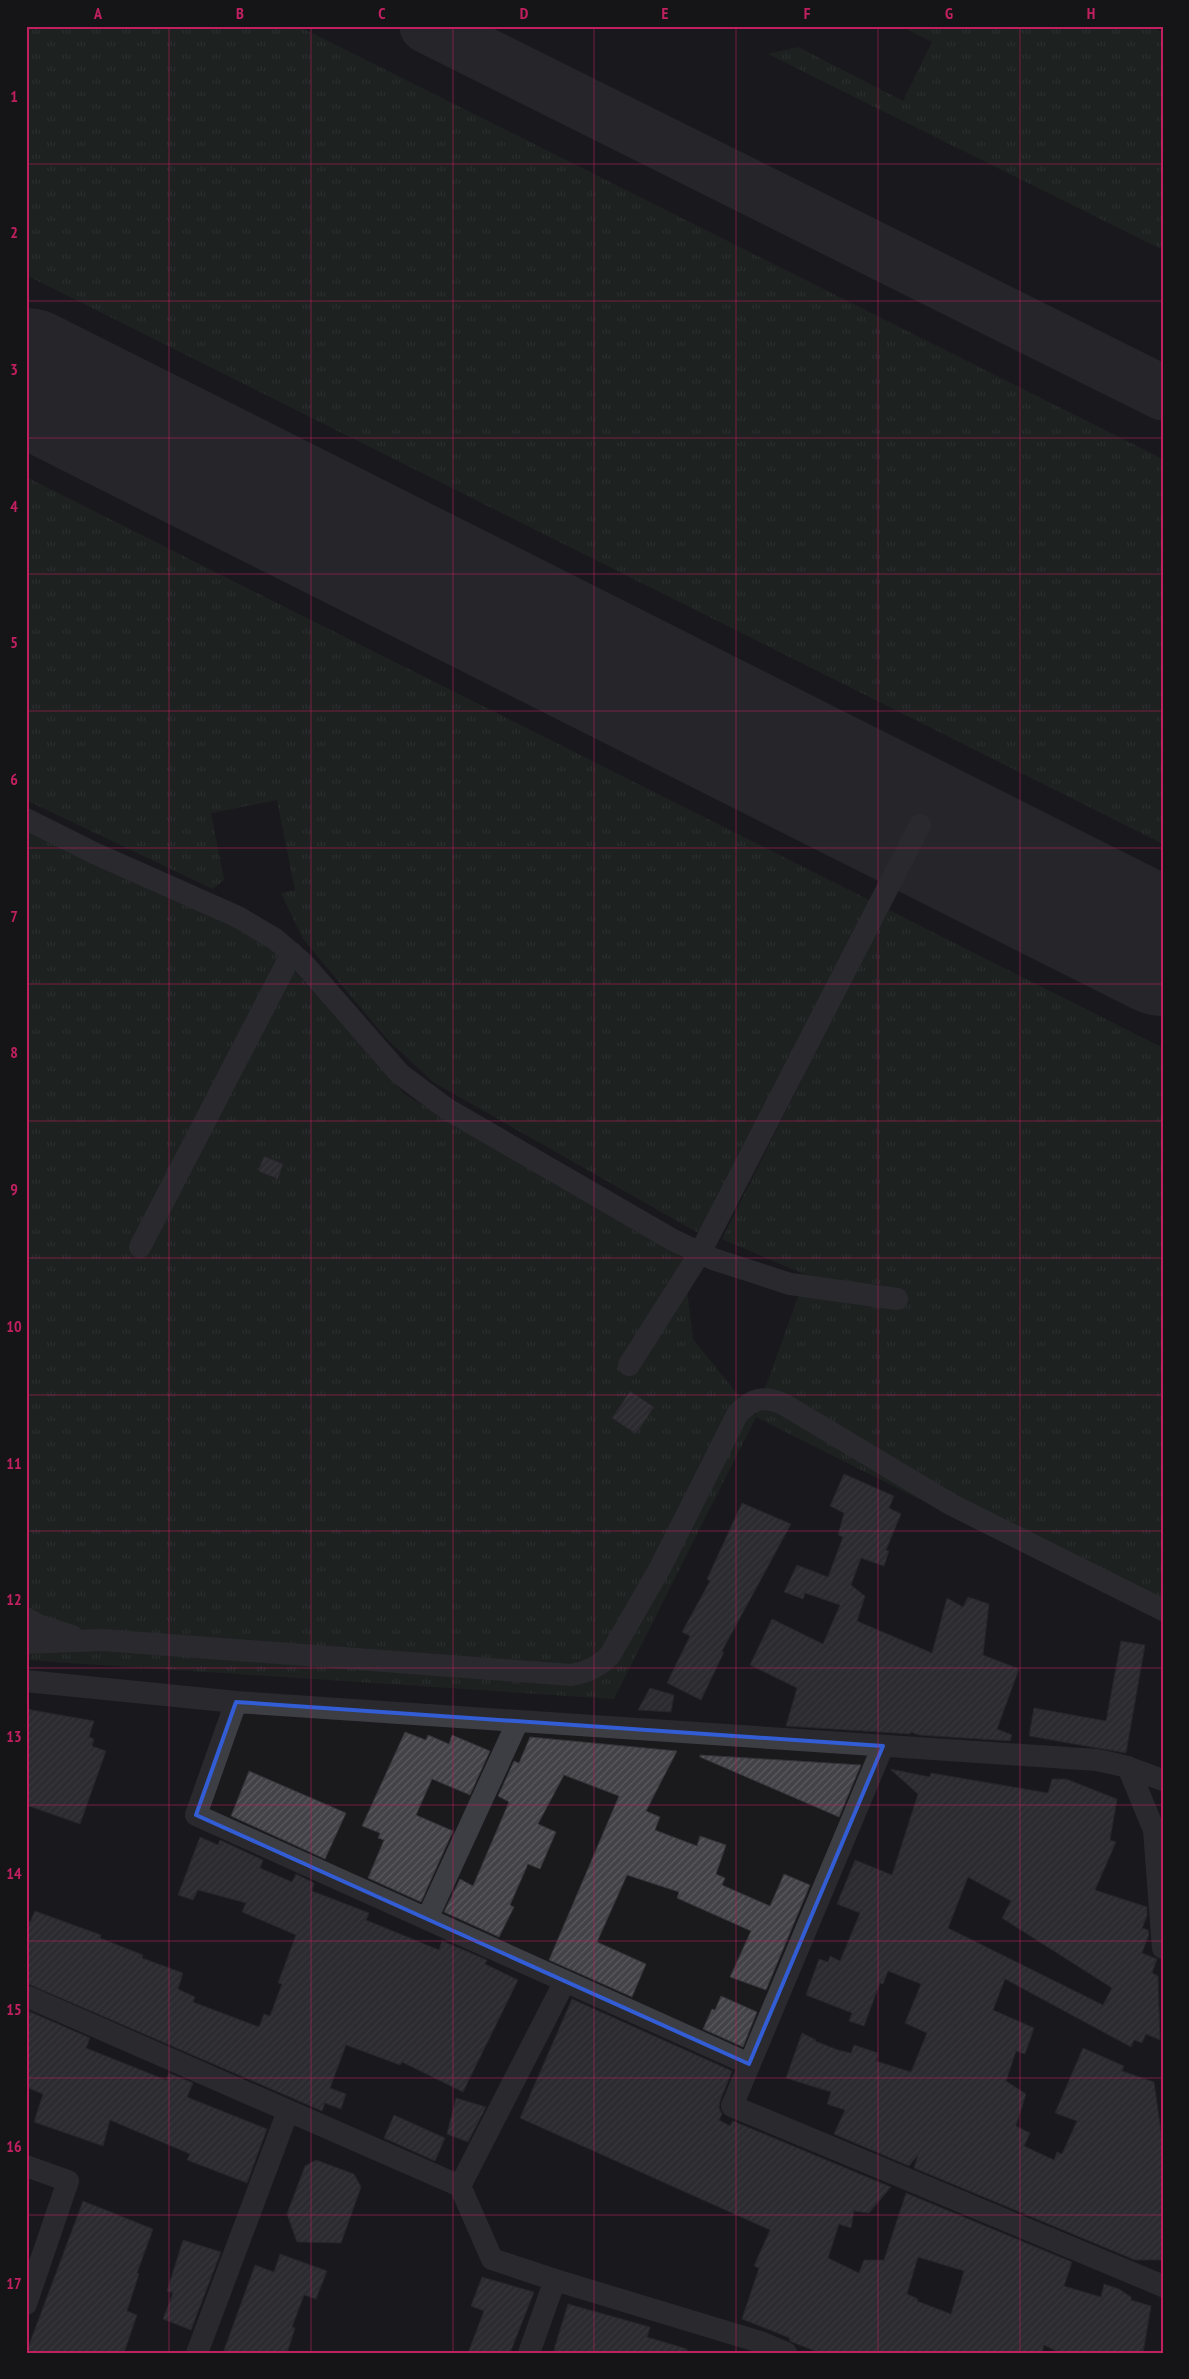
<svg xmlns="http://www.w3.org/2000/svg" width="1189" height="2379" viewBox="0 0 1189 2379" font-family="'PT Sans Narrow',sans-serif">
	<style>
		.grass { fill: url(#grass-tufts) }
		.lines { fill: none; stroke-linecap: round; stroke-linejoin: round }
		.taxiway { stroke: #34343a; stroke-width: 55 }
		.runway { stroke: #34343a; stroke-width: 136 }
		.building { fill: url(#building-hatch); stroke: #353439; fill-rule: evenodd }
		.minor { stroke: #3d3d44; stroke-width: 22 }
		.marked { fill: none; stroke: #325dd4; stroke-width: 4; stroke-linejoin: round }
		.grid { fill: none; stroke: #c12060; stroke-width: 1; stroke-opacity: 0.55 }
		.neatline { fill: none; stroke: #c12060; stroke-width: 2 }
		.grid-label { font-size: 16px; text-anchor: middle; font-weight: bold; fill: #c12060 }
	</style>
	<defs>
		<pattern id="grass-tufts" width="24" height="20" patternUnits="userSpaceOnUse" patternTransform="scale(1.25)"><rect width="24" height="20" fill="#222b24"/><path d="M3 7l-1-3M5 7V3M7 7l1-3M15 17l-1-3M17 17v-4M19 17l1-3" fill="none" stroke="#3f4742"/></pattern>
		<pattern id="building-hatch" width="6" height="6" patternUnits="userSpaceOnUse" patternTransform="scale(1.25)"><rect width="6" height="6" fill="#424247"/><path d="M-1 1l2-2M0 6l6-6M5 7l2-2" fill="none" stroke="#5b5b60"/></pattern>
	</defs>
	<rect width="100%" height="100%" fill="#1a1a1d"/>
	<path class="grass" d="M26,26H298L1163,459V844L26,275Z
		M901,26H1151L1163,33V250L768,54L798,47L903,101L932,42Z
		M26,477L871,901L700,1234L433,1082L387,1039L303,939L281,893L295,890L277,800L211,813L224,880L213,889L26,800Z
		M26,829L265,938L404,1094L683,1258L693,1339L755,1416L806,1275L722,1239L887,909L1163,1048V1622L756,1417L614,1699L26,1660Z"/>
	<g class="lines">
		<path class="taxiway" d="M427,26L1163,393"/>
		<path class="runway" d="M26,376L1163,948"/>
	</g>
	<path class="building" d="M264,1156L283,1164L278,1179L258,1171Z
		M630,1391L654,1407L636,1434L612,1418Z
		M844,1474L894,1496L889,1508L901,1514L886,1550L889,1551L884,1566L861,1558L851,1585L865,1596L857,1621L932,1653L947,1598L963,1607L968,1597L989,1604L983,1655L1019,1669L997,1729L1012,1735L1010,1741L919,1735L911,1732L910,1734L786,1726L797,1688L750,1665L772,1619L823,1644L840,1605L805,1593L803,1599L784,1592L797,1565L828,1577L843,1537L838,1535L844,1513L830,1506Z
		M742,1503L791,1524L722,1651L724,1652L701,1700L667,1683L690,1636L682,1632L710,1581L707,1579Z
		M1121,1641L1145,1645L1126,1753L1029,1736L1034,1708L1106,1721Z
		M650,1688L674,1695L671,1712L638,1710Z
		M26,1709L94,1721L89,1737L94,1739L92,1746L106,1751L80,1824L26,1805Z
		M405,1732L426,1740L428,1735L449,1744L452,1735L490,1751L470,1795L432,1779L416,1815L453,1831L421,1902L368,1878L384,1840L378,1838L380,1833L362,1826Z
		M530,1737L677,1751L646,1811L660,1817L655,1830L697,1846L700,1836L726,1845L716,1874L725,1878L722,1885L770,1906L784,1874L810,1885L766,1990L730,1977L751,1931L677,1898L679,1892L627,1875L597,1942L646,1964L632,1997L549,1960L619,1796L564,1775L538,1824L556,1832L540,1869L528,1864L510,1905L514,1907L499,1937L444,1912L460,1879L473,1886L509,1802L498,1796L514,1761L519,1763Z
		M700,1755L861,1765L839,1817L700,1757Z
		M890,1769L930,1777L931,1773L1048,1793L1052,1779H1066L1117,1799L1110,1840L1116,1842L1095,1890L1147,1907V1916L1142,1928L1148,1930L1149,1934L1142,1953L1157,1959L1152,1973L1158,1976L1160,2040L1146,2034L1142,2043L1134,2040L1131,2047L1005,1979L993,2010L1034,2028L1025,2054L1016,2051L1006,2081L1026,2094L1016,2126L1030,2133L1024,2146L1054,2160L1057,2152L1062,2154L1077,2121L1055,2113L1083,2048L1124,2066L1122,2071L1154,2082L1163,2146V2260H1135L914,2168L918,2155L909,2166L834,2134L845,2110L827,2104L831,2092L786,2078L802,2033L816,2040L815,2041L838,2050L851,2053L854,2045L878,2053L876,2061L911,2072L927,2033L905,2023L921,1984L888,1971L883,1984L880,1983L864,2026L849,2021L852,2013L806,1995L819,1959L828,1962L830,1956L840,1961L860,1913L837,1904L855,1860L892,1875L918,1794ZM968,1877L1011,1901L1002,1918L1112,1988L1103,2005L948,1928Z
		M249,1771L346,1813L325,1859L231,1816Z
		M200,1837L218,1845L220,1840L263,1860L260,1868L292,1882L296,1874L314,1883L312,1891L369,1913L366,1920L439,1950L442,1941L459,1948L487,1960L485,1964L518,1980L463,2092L402,2062L400,2065L346,2045L330,2088L346,2094L341,2109L325,2103L322,2111L26,1983V1920L30,1922L35,1911L101,1935L100,1938L143,1955L142,1958L183,1973L178,1989L195,1997L193,2002L259,2027L264,2014L270,2016L282,1984L278,1983L296,1935L242,1912L246,1903L198,1890L193,1900L178,1895Z
		M721,1996L757,2012L743,2047L703,2029L712,2009L715,2010Z
		M572,1999L732,2071L720,2101L719,2108L722,2114L719,2120L730,2126L733,2121L891,2187L869,2213L854,2211L851,2228L839,2224L828,2258L859,2273L864,2260H884L906,2193L1072,2262L1064,2286L1101,2297L1104,2284L1119,2289L1131,2297V2300L1151,2306L1143,2353H1060L1044,2345L1042,2353H820L792,2342L789,2340L790,2338L742,2319L759,2268L754,2266L770,2230L520,2118ZM918,2257L964,2271L951,2314L917,2301L918,2299L907,2294Z
		M26,2010L90,2038L86,2048L166,2080L169,2073L193,2083L187,2097L267,2129L247,2183L187,2160L190,2154L110,2120L103,2146L34,2122L43,2094L26,2087Z
		M456,2098L486,2107L468,2142L447,2134Z
		M394,2115L445,2138L435,2161L384,2138Z
		M316,2160L354,2174L361,2187L341,2243L297,2242L287,2214L305,2166Z
		M83,2201L153,2229L137,2273L139,2274L127,2311L137,2315L124,2353H26Z
		M183,2240L221,2252L191,2330L163,2319L173,2293L167,2291Z
		M280,2254L327,2271L316,2299L304,2295L292,2327L295,2328L287,2353H223L255,2265L274,2272Z
		M482,2277L534,2292L510,2353H468L484,2311L471,2306Z
		M568,2304L650,2327L647,2337L687,2349V2353H553Z"/>
	<g class="lines">
		<path class="minor" d="M26,819L94,853L238,917L275,939L303,963L400,1074L447,1109L673,1240L713,1259L790,1284L897,1299
			M140,1247L292,953
			M629,1365L700,1253L920,825
			M26,1618L38,1625L72,1636
			M26,1643L102,1640L571,1675C587,1672 599,1667 610,1655L660,1568L737,1415C751,1398 765,1395 785,1405L952,1505L1163,1610
			M26,1681L236,1702L1097,1760L1124,1766L1163,1780
			M236,1702L196,1815L749,2064
			M883,1746L732,2106L1163,2286
			M1128,1767L1154,1830L1163,1948
			M427,1919L518,1721
			M26,1996L460,2186L492,2259L555,2280L760,2342L786,2353
			M26,2166L68,2181L26,2304
			M460,2186L565,1981
			M197,2353L288,2111
			M529,2353L555,2280"/>
	</g>
	<path d="M0 0H1189V2379H0ZM236,1702L883,1746L749,2064L196,1815Z" fill="#1a1a1d" fill-opacity=".55" fill-rule="evenodd"/>
	<path class="marked" d="M236,1702L883,1746L749,2064L196,1815Z"/>
	<path class="grid" d="M169,26V2353M311,26V2353M453,26V2353M594,26V2353M736,26V2353M878,26V2353M1020,26V2353M26,164H1163M26,301H1163M26,438H1163M26,574H1163M26,711H1163M26,848H1163M26,984H1163M26,1121H1163M26,1258H1163M26,1395H1163M26,1531H1163M26,1668H1163M26,1805H1163M26,1941H1163M26,2078H1163M26,2215H1163"/>
	<rect width="1189" height="2379" fill="none" stroke="#151518" stroke-width="55"/>
	<rect x="28" y="28" width="1134" height="2324" class="neatline"/>
	<g class="grid-label">
		<text x="98" y="19">A</text>
		<text x="240" y="19">B</text>
		<text x="382" y="19">C</text>
		<text x="524" y="19">D</text>
		<text x="665" y="19">E</text>
		<text x="807" y="19">F</text>
		<text x="949" y="19">G</text>
		<text x="1091" y="19">H</text>
		<text x="14" y="102">1</text>
		<text x="14" y="238">2</text>
		<text x="14" y="375">3</text>
		<text x="14" y="512">4</text>
		<text x="14" y="648">5</text>
		<text x="14" y="785">6</text>
		<text x="14" y="922">7</text>
		<text x="14" y="1058">8</text>
		<text x="14" y="1195">9</text>
		<text x="14" y="1332">10</text>
		<text x="14" y="1469">11</text>
		<text x="14" y="1605">12</text>
		<text x="14" y="1742">13</text>
		<text x="14" y="1879">14</text>
		<text x="14" y="2015">15</text>
		<text x="14" y="2152">16</text>
		<text x="14" y="2289">17</text>
	</g>
</svg>
